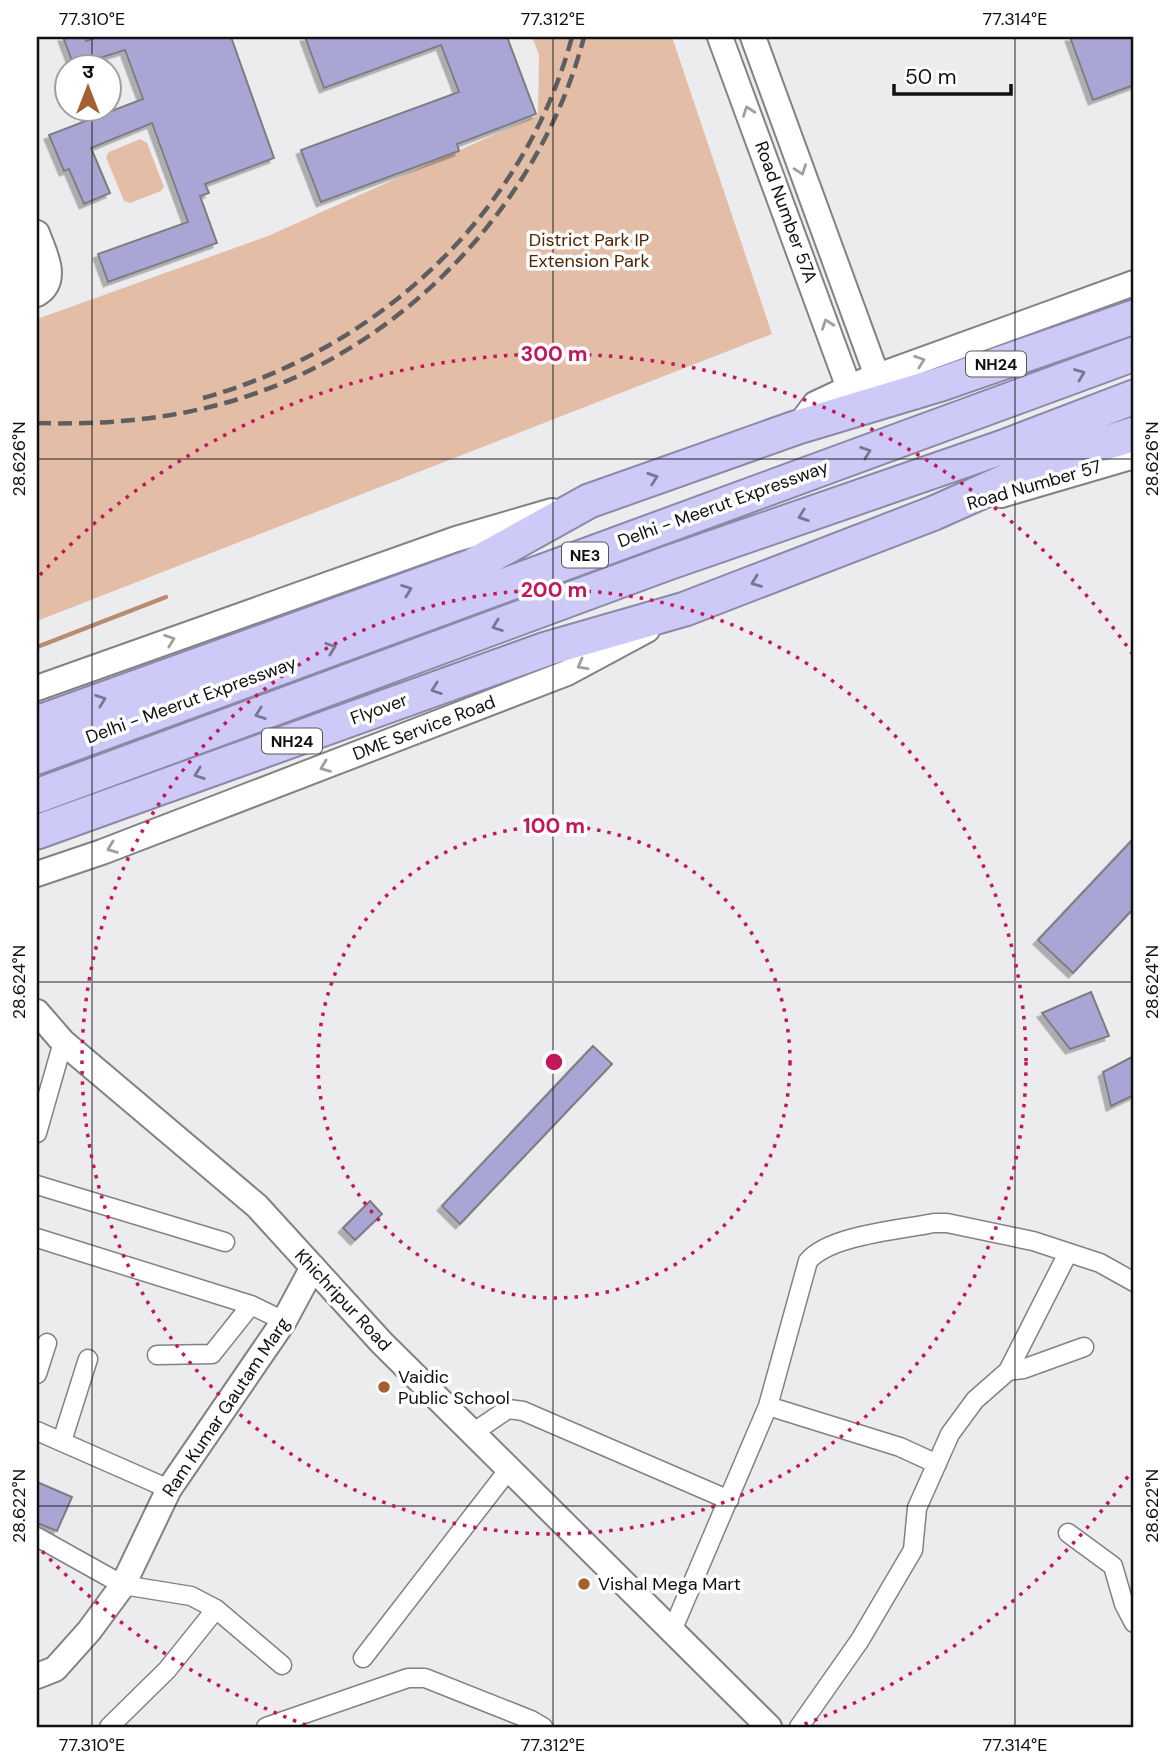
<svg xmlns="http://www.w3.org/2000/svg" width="1171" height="1764" viewBox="0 0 1171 1764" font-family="'DM Sans','Noto Sans Devanagari',sans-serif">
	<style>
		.green { fill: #e3bda6 }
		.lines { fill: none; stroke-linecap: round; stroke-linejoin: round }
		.stream { stroke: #b98c70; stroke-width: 4.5 }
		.building { fill: #a9a6d6; stroke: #7d7d80; stroke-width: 2; filter: url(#shadow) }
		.street-casing { stroke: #828285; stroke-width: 21 }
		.secondary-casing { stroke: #828285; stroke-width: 28 }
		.highway-casing { stroke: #8b89a6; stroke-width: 37 }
		.street { stroke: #fff; stroke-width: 18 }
		.secondary { stroke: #fff; stroke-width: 24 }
		.highway { stroke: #cdcaf7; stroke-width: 33 }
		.rail { stroke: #5e5e60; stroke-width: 4.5; stroke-dasharray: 14 7; stroke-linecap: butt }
		.oneway { stroke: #9f9fa0 }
		.oneway2 { stroke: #787690 }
		.ticks { fill: none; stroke: #101011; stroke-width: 2; stroke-opacity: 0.45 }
		.ring { fill: none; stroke: #c2185b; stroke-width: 3.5; stroke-dasharray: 3.5 7 }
		.poi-dot { fill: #a46031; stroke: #fff; stroke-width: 2.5 }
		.labels { text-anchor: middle; stroke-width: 7; stroke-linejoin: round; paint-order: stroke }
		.shield { fill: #fff; stroke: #585858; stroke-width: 2 }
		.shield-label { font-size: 16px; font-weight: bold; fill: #101011 }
		.street-label { font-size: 18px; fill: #101011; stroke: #fff }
		.park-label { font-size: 18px; fill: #4f2301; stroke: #fff }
		.poi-label { font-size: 18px; fill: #101011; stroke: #fff; text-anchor: start }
		.centre { fill: #c2185b; stroke: #fff; stroke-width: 3.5 }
		.ring-label { font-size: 21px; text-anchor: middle; font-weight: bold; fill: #c2185b; stroke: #fff; stroke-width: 7; stroke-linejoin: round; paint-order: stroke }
		.neatline { fill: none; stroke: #101011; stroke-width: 2.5 }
		.ticks-label { font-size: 18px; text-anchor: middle; fill: #101011 }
	</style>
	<defs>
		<filter id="shadow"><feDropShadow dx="-4.5" dy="4.5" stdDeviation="0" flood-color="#0004"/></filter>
	</defs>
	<rect width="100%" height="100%" fill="#ececef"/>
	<path class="green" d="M532,37H672L772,334L37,621V319L268,236L538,115L539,55Z
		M140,139L147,143L164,187L161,191L130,203L124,201L106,157L109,152Z"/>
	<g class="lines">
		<path class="stream" d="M37,647L166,597"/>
	</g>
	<path class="building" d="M63,37H85L86,41L98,37H231L274,158L205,184L209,193L200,196L217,243L108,282L98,254L188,222L152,123L91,148L110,193L84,204L69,169L64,171L49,135L143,99L125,50L74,66Z
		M305,37H507L536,114L457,144L459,151L321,202L301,150L459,92L441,45L324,88Z
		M1070,37H1134V85L1093,100Z
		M1134,838V908L1073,973L1038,940Z
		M1091,992L1109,1036L1070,1049L1042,1013Z
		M593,1046L612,1064L460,1224L442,1206Z
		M1134,1056V1095L1111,1106L1103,1072Z
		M370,1201L382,1214L355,1240L343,1228Z
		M37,1482L72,1497L57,1531L37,1523Z"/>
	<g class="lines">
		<defs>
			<path id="street" d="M37,1133L63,1042
				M37,1185L225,1242
				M37,1238L251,1305L284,1321
				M157,1355L212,1354L251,1305
				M1008,1371L1023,1369L1084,1347
				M37,1374L47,1343
				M768,1406L900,1447L937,1464
				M37,1431L169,1489
				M474,1432L508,1409L523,1411L729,1500
				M62,1441L88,1359
				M1068,1533L1113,1566L1124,1604L1134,1623
				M37,1537L123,1585L191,1596L216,1609L282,1665
				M672,1631L768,1406L808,1261C830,1235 900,1230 934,1223H947L1033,1241L1100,1263L1134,1282
				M363,1658L509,1469
				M109,1727L167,1670L216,1609
				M266,1727L408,1678H425L531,1720L543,1727
				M799,1727L860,1640L913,1550L917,1508L950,1434L975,1400L1008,1371L1068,1253"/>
			<path id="secondary" d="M720,37L849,388
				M753,37L877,376
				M37,233C44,253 60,280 37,294
				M798,427L815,404L864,381L1134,283
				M1001,495L1134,456
				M37,688L456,539L552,511
				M37,874L102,852L567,673L647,630
				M37,1012L63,1042L257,1206L382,1343L769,1727
				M37,1676L55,1669L89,1631L123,1585L169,1489L284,1321L313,1267"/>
			<path id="highway" d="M37,723L472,566L589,501L798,427L941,384L1134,317
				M37,757L1134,354
				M37,796L668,563L1006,446L1134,397
				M37,832L546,649L685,609L934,513L1058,458L1134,434"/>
		</defs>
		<use href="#street" class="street-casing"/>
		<use href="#secondary" class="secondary-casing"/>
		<use href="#highway" class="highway-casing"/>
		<use href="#street" class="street"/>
		<use href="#secondary" class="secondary"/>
		<use href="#highway" class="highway"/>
		<path class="rail" d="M203,398C378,349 524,215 572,37
			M37,423C101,425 163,420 225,403C397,355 539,209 584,37"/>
	</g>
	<defs><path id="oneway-chevron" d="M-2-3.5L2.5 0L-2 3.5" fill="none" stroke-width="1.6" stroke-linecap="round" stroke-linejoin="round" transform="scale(1.75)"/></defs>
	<g class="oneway">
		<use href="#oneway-chevron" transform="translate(748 111) rotate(-110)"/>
		<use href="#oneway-chevron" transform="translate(801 170) rotate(70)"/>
		<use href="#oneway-chevron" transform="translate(827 324) rotate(-110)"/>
		<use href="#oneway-chevron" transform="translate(920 361) rotate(-20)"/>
		<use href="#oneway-chevron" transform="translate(170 640) rotate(-20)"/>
		<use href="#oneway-chevron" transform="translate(582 665) rotate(151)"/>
		<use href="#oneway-chevron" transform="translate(325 767) rotate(159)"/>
		<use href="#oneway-chevron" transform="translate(112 848) rotate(159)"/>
	</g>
	<g class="oneway2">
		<use href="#oneway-chevron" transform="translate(1080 374) rotate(-21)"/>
		<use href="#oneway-chevron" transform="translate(866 452) rotate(-20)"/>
		<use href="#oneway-chevron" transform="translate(653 478) rotate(-19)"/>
		<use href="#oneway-chevron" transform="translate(803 516) rotate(161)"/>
		<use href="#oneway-chevron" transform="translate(756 582) rotate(159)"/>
		<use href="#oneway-chevron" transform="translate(407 590) rotate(-20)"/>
		<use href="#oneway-chevron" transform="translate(497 626) rotate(160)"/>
		<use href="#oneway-chevron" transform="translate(331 648) rotate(-20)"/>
		<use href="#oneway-chevron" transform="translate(436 689) rotate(160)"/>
		<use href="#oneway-chevron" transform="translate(101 700) rotate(-20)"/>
		<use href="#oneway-chevron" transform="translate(260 714) rotate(160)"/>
		<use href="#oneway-chevron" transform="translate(199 774) rotate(160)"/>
	</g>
	<path class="ticks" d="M92,37V66M553,37V1727M1015,37V1727M92,108V1727M37,459H1134M37,982H1134M37,1506H1134"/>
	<g class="ring">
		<circle cx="554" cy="1062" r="236"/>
		<circle cx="554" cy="1062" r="472"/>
		<path d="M1134 1468A708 708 0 0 1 802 1725M306 1725A708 708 0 0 1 40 1549M40 575A708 708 0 0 1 1134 656"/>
	</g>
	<g class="poi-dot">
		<circle cx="384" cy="1387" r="7"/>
		<circle cx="584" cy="1584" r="7"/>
	</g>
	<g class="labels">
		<g class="shield">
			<rect x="966" y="351.5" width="60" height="25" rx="5"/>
			<rect x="562" y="542.5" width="46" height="25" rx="5"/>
			<rect x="262" y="728.5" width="60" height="25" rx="5"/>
		</g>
		<g class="shield-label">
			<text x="996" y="370">NH24</text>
			<text x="585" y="561">NE3</text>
			<text x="292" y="747">NH24</text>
		</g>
		<g class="street-label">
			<text transform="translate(786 212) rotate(70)" y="6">Road Number 57A</text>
			<text transform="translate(1034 485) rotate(-16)" y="6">Road Number 57</text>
			<text transform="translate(723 504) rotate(-20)" y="6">Delhi - Meerut Expressway</text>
			<text transform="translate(191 700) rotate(-20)" y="6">Delhi - Meerut Expressway</text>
			<text transform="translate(379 709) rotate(-20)" y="6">Flyover</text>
			<text transform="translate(424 728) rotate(-21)" y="6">DME Service Road</text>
			<text transform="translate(343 1300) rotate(47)" y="6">Khichripur Road</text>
			<text transform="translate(226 1407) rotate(-56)" y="6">Ram Kumar Gautam Marg</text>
		</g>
		<g class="park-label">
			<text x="589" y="246">District Park IP<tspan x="589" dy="21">Extension Park</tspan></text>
		</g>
		<g class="poi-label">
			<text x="398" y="1383">Vaidic<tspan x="398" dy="21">Public School</tspan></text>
			<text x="598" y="1590">Vishal Mega Mart</text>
		</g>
	</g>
	<circle cx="554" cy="1062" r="10" class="centre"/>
	<g class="ring-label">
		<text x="554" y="361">300 m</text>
		<text x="554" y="597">200 m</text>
		<text x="554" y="833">100 m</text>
	</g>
	<rect width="1171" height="1764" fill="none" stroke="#ffffff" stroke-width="77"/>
	<g transform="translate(88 88)"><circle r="33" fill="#ffffff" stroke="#9f9fa0" stroke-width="2"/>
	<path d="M0-5L12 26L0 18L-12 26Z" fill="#a46031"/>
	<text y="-10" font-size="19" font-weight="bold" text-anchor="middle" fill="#101011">उ</text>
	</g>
	<path d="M894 84v10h117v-10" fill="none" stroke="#101011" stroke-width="3.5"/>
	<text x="905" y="84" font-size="21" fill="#101011" stroke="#ffffff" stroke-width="5" paint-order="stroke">50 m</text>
	<rect x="38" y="38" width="1094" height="1688" class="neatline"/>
	<g class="ticks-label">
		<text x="92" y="25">77.310°E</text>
		<text x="553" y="25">77.312°E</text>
		<text x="1015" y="25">77.314°E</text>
		<text transform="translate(19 459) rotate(-90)" y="6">28.626°N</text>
		<text transform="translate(1152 459) rotate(-90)" y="6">28.626°N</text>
		<text transform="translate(19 982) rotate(-90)" y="6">28.624°N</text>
		<text transform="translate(1152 982) rotate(-90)" y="6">28.624°N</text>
		<text transform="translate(19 1506) rotate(-90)" y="6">28.622°N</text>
		<text transform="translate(1152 1506) rotate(-90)" y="6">28.622°N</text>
		<text x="92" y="1751">77.310°E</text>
		<text x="553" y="1751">77.312°E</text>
		<text x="1015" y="1751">77.314°E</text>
	</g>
</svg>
